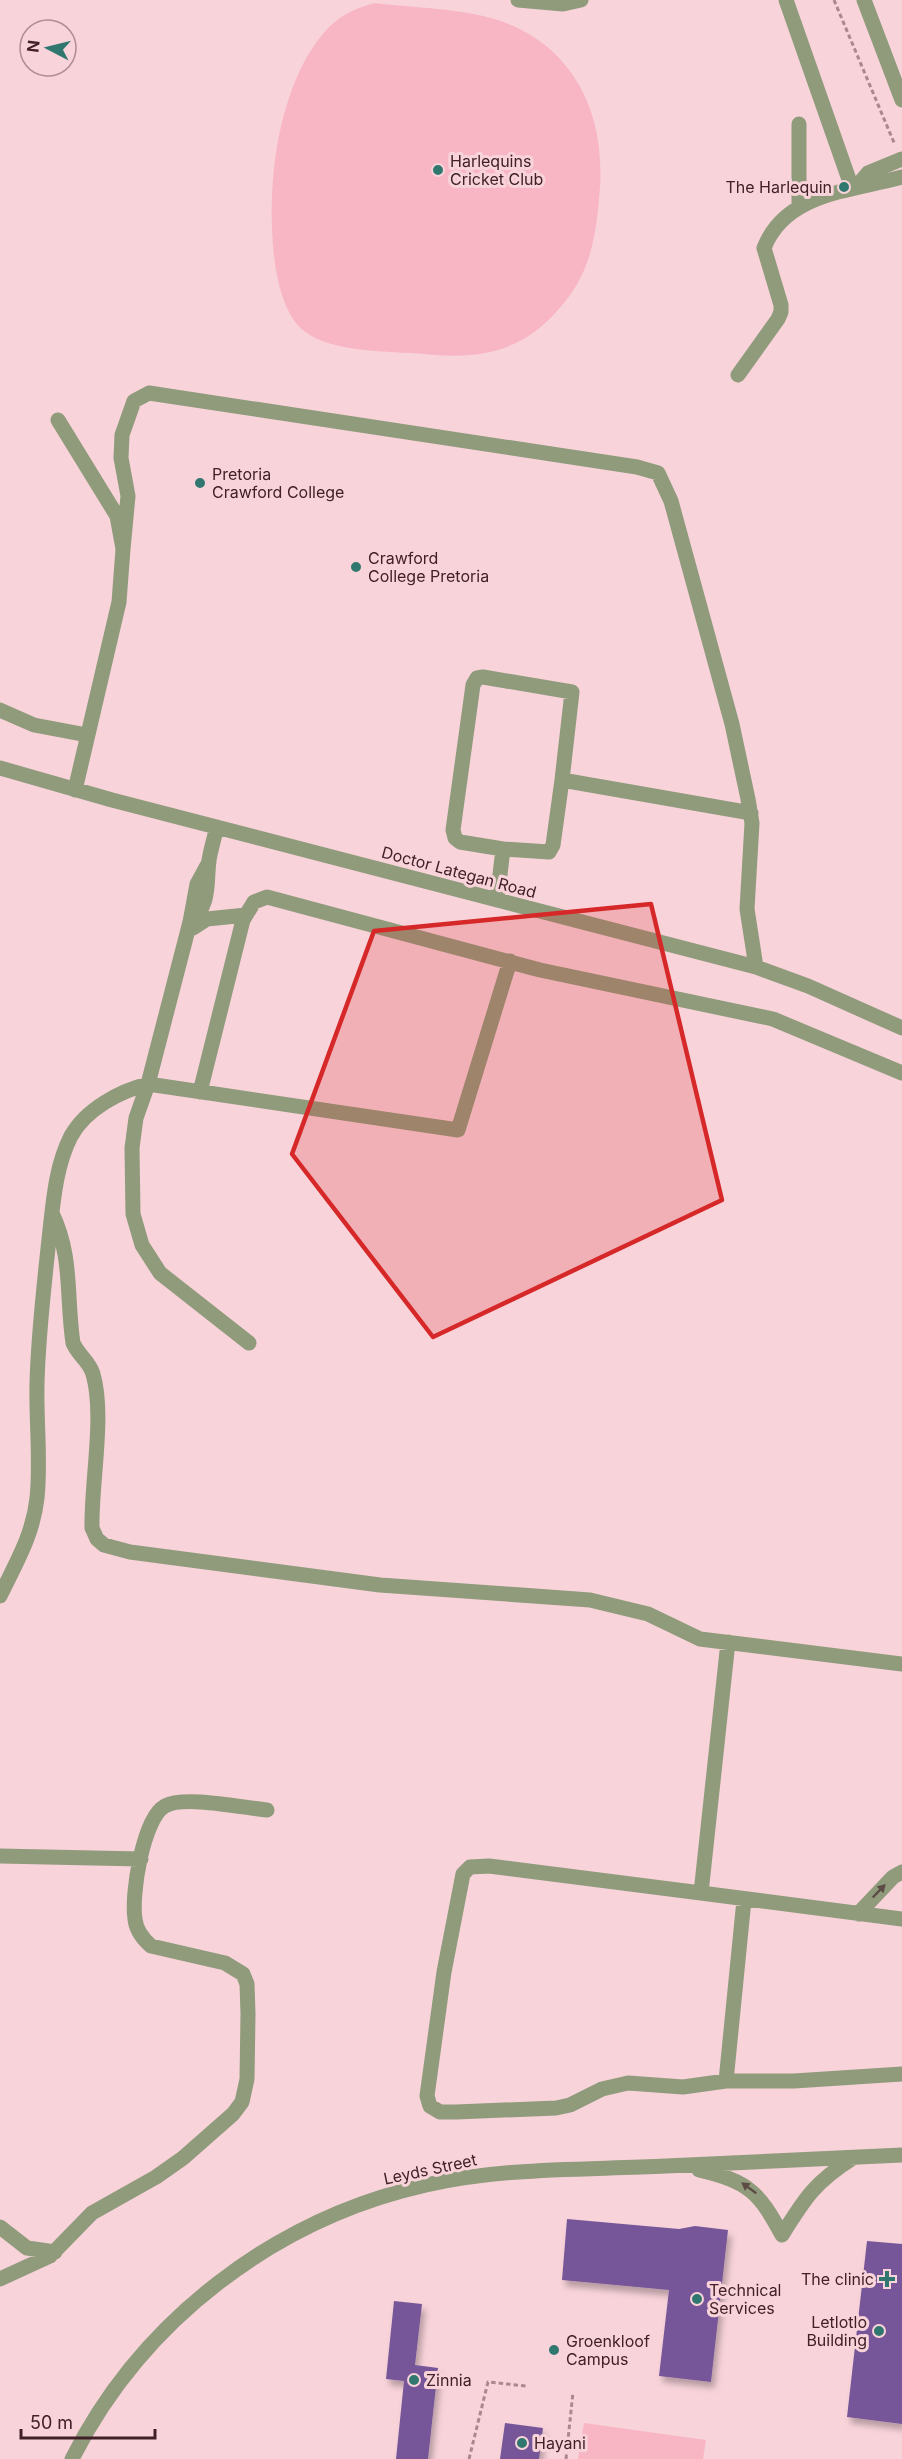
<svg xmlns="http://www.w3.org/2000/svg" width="902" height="2459" viewBox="0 0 902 2459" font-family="Inter,sans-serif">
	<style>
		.green { fill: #f8b6c4 }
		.building { fill: #765698; filter: url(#shadow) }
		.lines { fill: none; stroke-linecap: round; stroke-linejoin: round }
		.path { stroke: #ab888f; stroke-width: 3; stroke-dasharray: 4.5 3; stroke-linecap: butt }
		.minor { stroke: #8f9b7b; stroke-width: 15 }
		.oneway { fill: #5d4b45 }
		.marked { fill: #d62828; fill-opacity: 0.2; stroke: #d62828; stroke-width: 4.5; stroke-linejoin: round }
		.poi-dot { fill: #30776f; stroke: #f8d3da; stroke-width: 2 }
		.labels { text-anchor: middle; stroke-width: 6; stroke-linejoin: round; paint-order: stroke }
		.poi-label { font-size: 16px; fill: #422028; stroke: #f8d3da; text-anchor: start }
		.street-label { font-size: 16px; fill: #422028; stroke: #f8d3da }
	</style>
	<defs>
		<filter id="shadow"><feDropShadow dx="3.5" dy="6" stdDeviation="3" flood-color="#0004"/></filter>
	</defs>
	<rect width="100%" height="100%" fill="#f8d3da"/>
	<path class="green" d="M375,3C415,8 459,8 498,20C573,45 605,112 600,187C597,229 592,270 564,303C525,351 484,360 424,354C390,351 332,353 304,331C266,301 269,197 276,153C282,114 296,65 323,34C336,17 355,8 375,3Z
		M584,2423L706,2440L703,2459H578Z"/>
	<path class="building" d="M567,2219L679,2229L695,2226L728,2230L711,2382L659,2376L669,2290L562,2280Z
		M867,2241L902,2244V2424L847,2417Z
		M394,2301L422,2304L415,2365L438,2368L428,2459H396L404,2381L386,2379Z
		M505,2423L543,2428L539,2459H500Z"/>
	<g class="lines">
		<path class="path" d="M834,0L895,145
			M469,2459L488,2382L526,2386
			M566,2459L573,2392"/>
		<path class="minor" d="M518,0L563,4L581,0
			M786,0L852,188
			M864,0L902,100
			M857,186L868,173L902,159
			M799,206V124
			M738,375L778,319L781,312V305L764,248C786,192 853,191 902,177
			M58,420L117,516L123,549L119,602L75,790
			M123,549L128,496L121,458L122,435L134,401L149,393L637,467L658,473L671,501L732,724L748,799L752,823L747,909L756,967
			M0,710L34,725L87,735
			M0,768L112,800L756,967L808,986L902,1028
			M503,849L549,852L553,845L562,780
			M209,862L197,884L190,922L148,1084L136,1118L132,1148L133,1214L142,1245L160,1273L249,1343
			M497,900L503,849L460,842L455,838L453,830L473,685L477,678L483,677L572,692L562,780L751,813
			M190,922C211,904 206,885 209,860C211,849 214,838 217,827
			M193,928L207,919L246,915
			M200,1092L243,920L254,902L267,897L540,970L773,1019L902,1073
			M52,1213C73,1257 66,1296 73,1343C78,1355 90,1362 93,1374C105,1416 91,1482 92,1528L97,1539L104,1545L130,1552L380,1585L590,1600L648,1614L700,1639L902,1664
			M0,1596C16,1563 33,1535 37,1498C41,1461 36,1422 37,1384C38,1336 44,1287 49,1239C53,1205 55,1167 71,1136C86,1109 120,1091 148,1084L458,1130L510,961
			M728,1642L701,1893L902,1919
			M0,1856L141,1859
			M701,1893L489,1866L470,1867L463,1874L444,1972L427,2096L430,2106L440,2112H456L556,2108L570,2105L602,2089L628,2083L683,2087L726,2081H794L902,2074
			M858,1914L893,1877L902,1872
			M726,2081L744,1900
			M699,2170C748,2181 759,2192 782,2235
			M0,2227L27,2248L55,2252
			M782,2235C805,2198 815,2182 853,2158
			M0,2279L50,2256L92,2213L156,2177L183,2158L233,2114L242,2102L247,2079L248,2014L247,1984L243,1974L225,1963L151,1946C143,1939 136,1930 135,1919C131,1895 143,1818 165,1806C184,1795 244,1808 267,1810
			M72,2459C142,2320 275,2219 426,2185C504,2167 587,2170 666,2166C745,2163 823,2158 902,2155"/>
	</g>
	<defs><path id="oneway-solid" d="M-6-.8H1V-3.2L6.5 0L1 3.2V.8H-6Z" transform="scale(1.5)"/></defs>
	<g class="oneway">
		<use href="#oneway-solid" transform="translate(879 1891) rotate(-46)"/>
		<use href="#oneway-solid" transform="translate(749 2188) rotate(-144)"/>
	</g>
	<path class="marked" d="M651,904L722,1200L433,1337L292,1154L374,931Z"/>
	<g class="poi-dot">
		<circle cx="438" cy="170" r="6"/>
		<circle cx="844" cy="187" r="6"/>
		<circle cx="200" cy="483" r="6"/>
		<circle cx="356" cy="567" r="6"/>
		<path d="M884 2270h6v6h6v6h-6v6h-6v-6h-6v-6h6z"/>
		<circle cx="697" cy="2299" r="6"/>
		<circle cx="879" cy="2331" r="6"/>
		<circle cx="554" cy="2350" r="6"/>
		<circle cx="414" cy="2380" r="6"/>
		<circle cx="522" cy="2443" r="6"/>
	</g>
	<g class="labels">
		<g class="poi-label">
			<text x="450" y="167">Harlequins<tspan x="450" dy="18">Cricket Club</tspan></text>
			<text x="832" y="193" text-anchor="end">The Harlequin</text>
			<text x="212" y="480">Pretoria<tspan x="212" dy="18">Crawford College</tspan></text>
			<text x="368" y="564">Crawford<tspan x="368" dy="18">College Pretoria</tspan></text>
			<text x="874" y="2285" text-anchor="end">The clinic</text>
			<text x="709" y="2296">Technical<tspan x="709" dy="18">Services</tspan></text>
			<text x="867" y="2328" text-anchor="end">Letlotlo<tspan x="867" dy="18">Building</tspan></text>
			<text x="566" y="2347">Groenkloof<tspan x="566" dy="18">Campus</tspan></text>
			<text x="426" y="2386">Zinnia</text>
			<text x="534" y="2449">Hayani</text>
		</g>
		<g class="street-label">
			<text transform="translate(459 872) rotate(15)" y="6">Doctor Lategan Road</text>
			<text transform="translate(430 2169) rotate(-12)" y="6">Leyds Street</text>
		</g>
	</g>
	<g transform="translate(48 48) rotate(277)"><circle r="28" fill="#f8d3da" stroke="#af8b93" stroke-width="1.5"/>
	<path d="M0-4.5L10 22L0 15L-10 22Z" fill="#30776f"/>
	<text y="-9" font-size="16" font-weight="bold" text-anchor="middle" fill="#422028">N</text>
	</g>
	<path d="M21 2429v9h134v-9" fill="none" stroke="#422028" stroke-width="3"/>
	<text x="30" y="2429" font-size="18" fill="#422028" stroke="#f8d3da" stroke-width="4.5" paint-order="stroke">50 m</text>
</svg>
